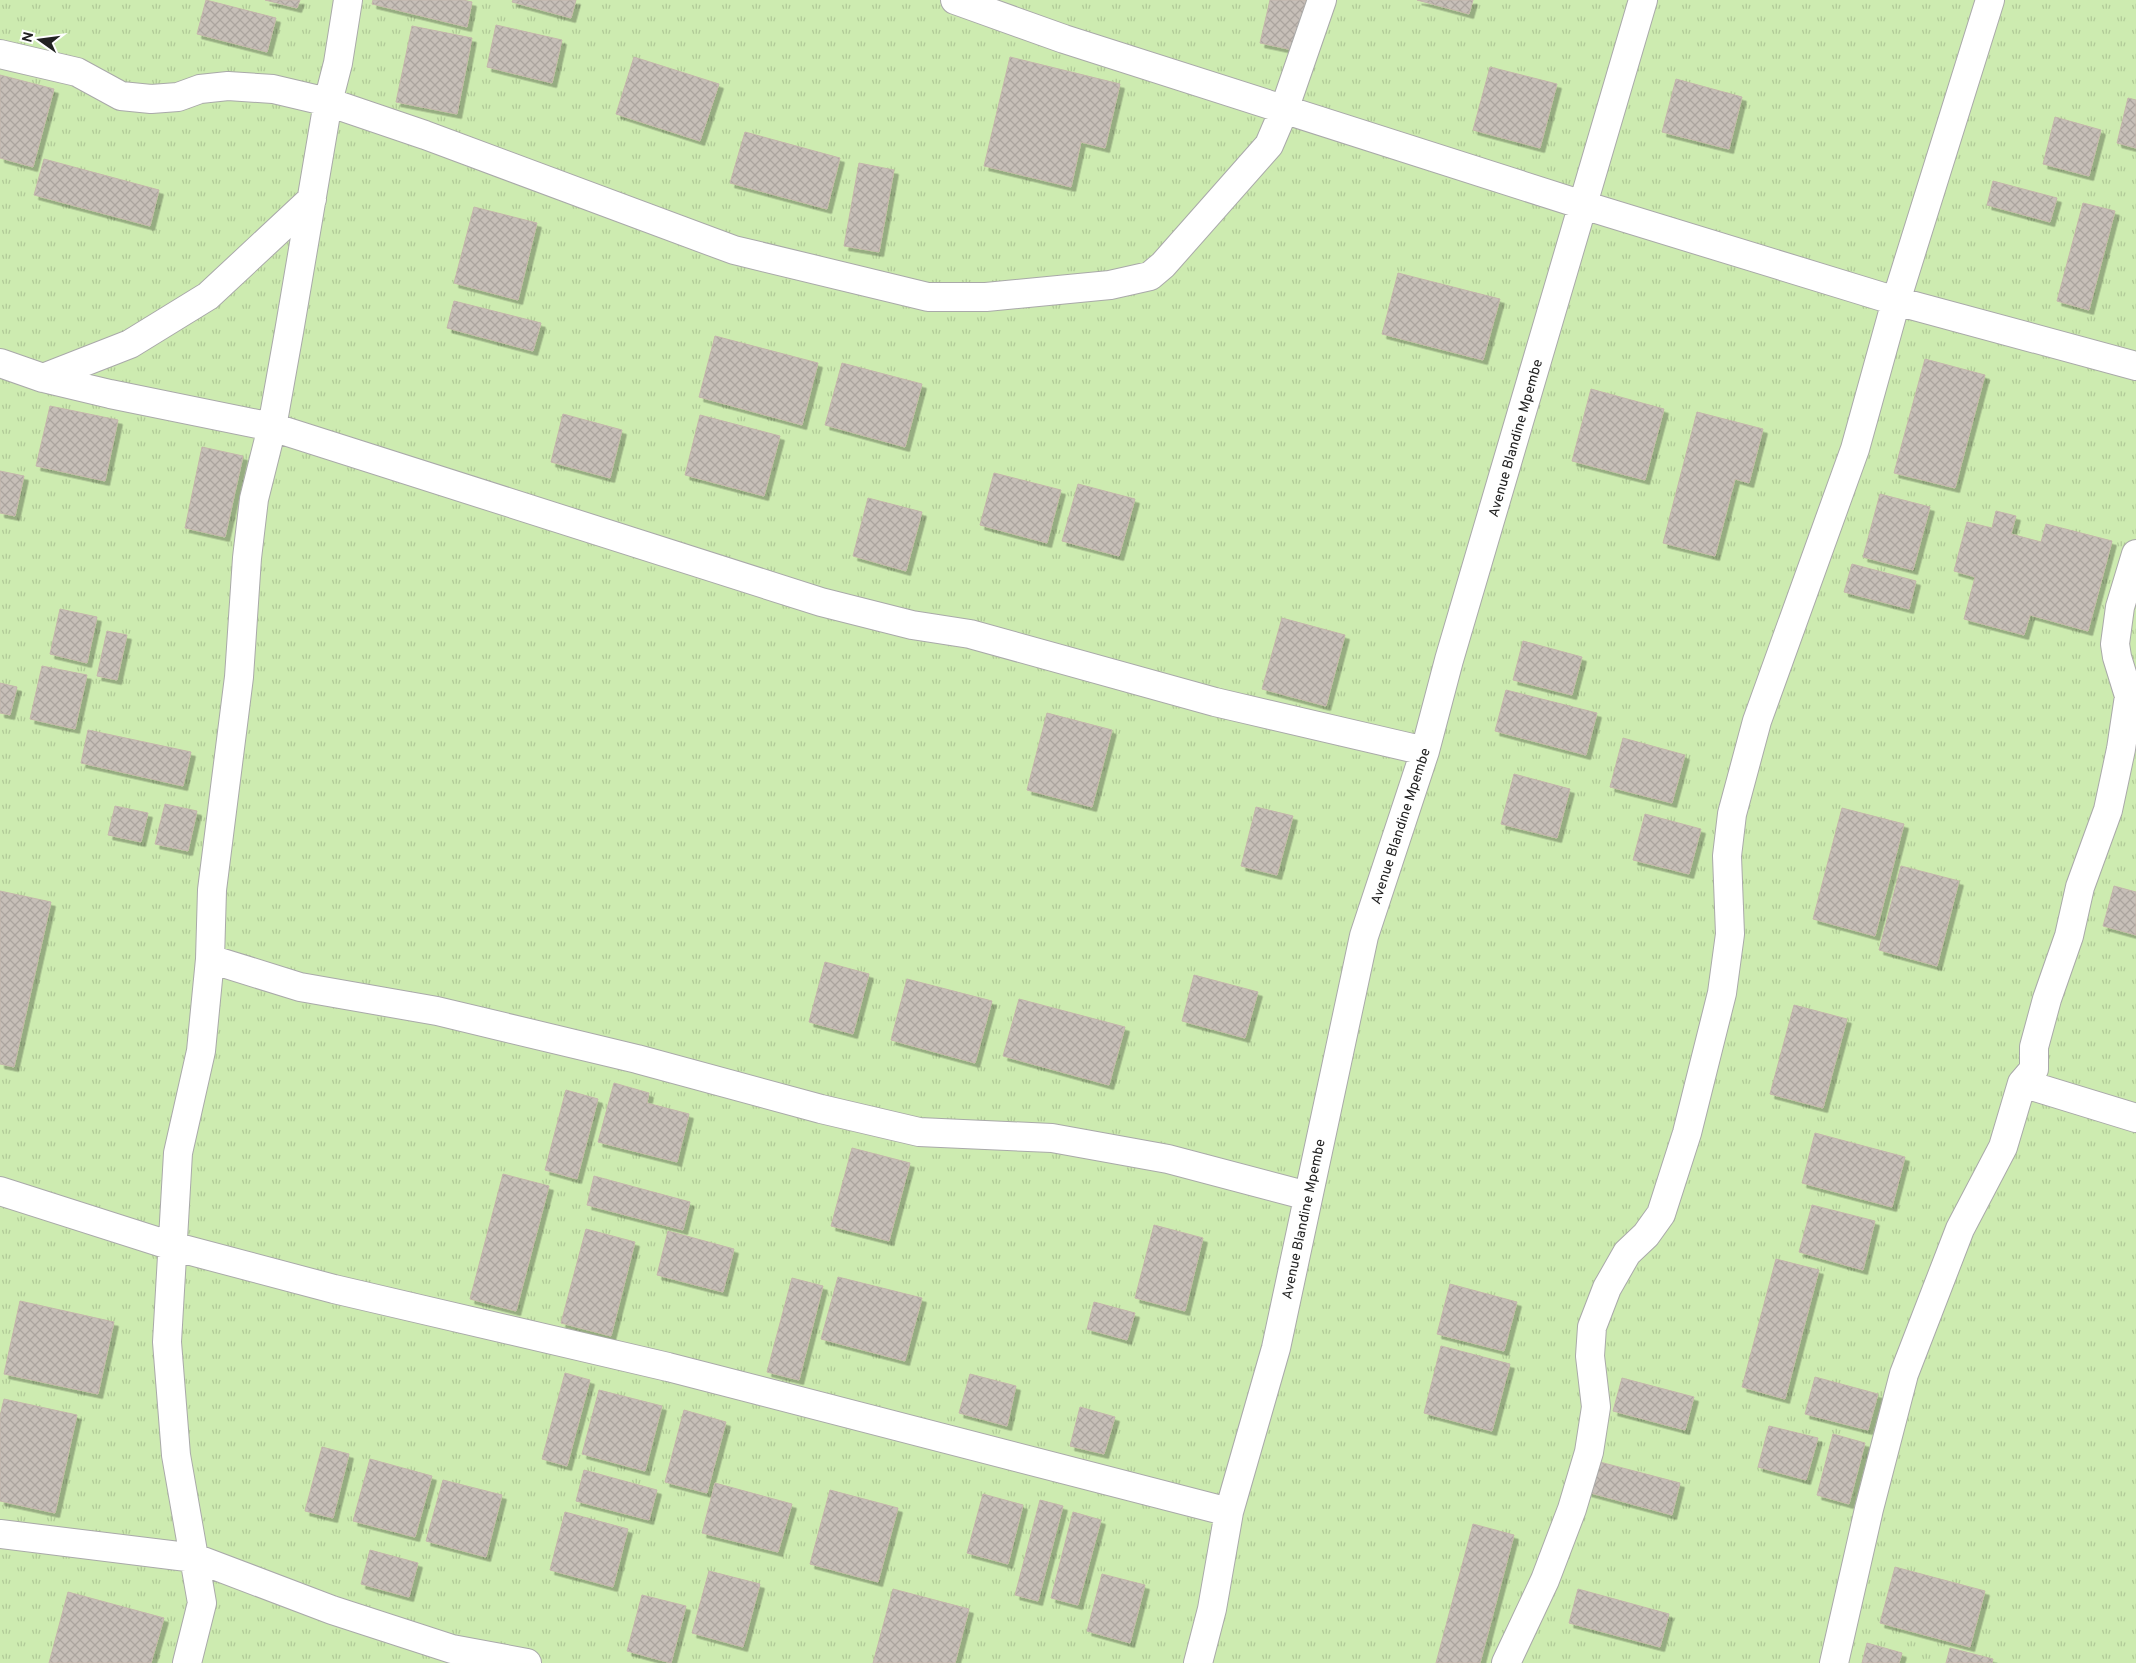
<svg xmlns="http://www.w3.org/2000/svg" width="2136" height="1663" viewBox="0 0 2136 1663" font-family="Overpass,sans-serif">
	<style>
		.grass { fill: url(#grass-tufts) }
		.building { fill: url(#building-cross-hatch); stroke: #c4b6ab; filter: url(#shadow) }
		.lines { fill: none; stroke-linecap: round; stroke-linejoin: round }
		.minor-casing { stroke: #a9a9a9; stroke-width: 30 }
		.minor { stroke: #fff; stroke-width: 28 }
		.labels { text-anchor: middle; stroke-width: 4; stroke-linejoin: round; paint-order: stroke }
		.street-label { font-size: 14px; fill: #222; stroke: #fff }
	</style>
	<defs>
		<pattern id="grass-tufts" width="24" height="20" patternUnits="userSpaceOnUse" patternTransform="scale(1.25)"><rect width="24" height="20" fill="#cdebb0"/><path d="M3 7l-1-3M5 7V3M7 7l1-3M15 17l-1-3M17 17v-4M19 17l1-3" fill="none" stroke="#b0c997"/></pattern>
		<pattern id="building-cross-hatch" width="8" height="8" patternUnits="userSpaceOnUse" patternTransform="scale(1.25)"><rect width="8" height="8" fill="#c7bfb8"/><path d="M0 0l8 8M0 8l8-8" fill="none" stroke="#aba49e"/></pattern>
		<filter id="shadow"><feDropShadow dx="4.5" dy="4.5" stdDeviation="0" flood-color="#0004"/></filter>
	</defs>
	<rect width="100%" height="100%" fill="#f2efe9"/>
	<path class="grass" d="M0,0H2136V1663H0Z"/>
	<path class="building" d="M206,0L276,18L267,52L197,34Z
		M265,0H300L297,8Z
		M373,0H463L472,2L467,27L372,4Z
		M513,0H576L571,18L512,2Z
		M1270,0H1306L1293,50L1260,43Z
		M1417,0H1473L1469,14Z
		M496,25L562,40L552,83L487,67Z
		M412,26L472,38L457,114L396,102Z
		M634,57L719,84L700,141L616,114Z
		M1010,57L1120,84L1105,148L1081,142L1071,187L984,166Z
		M1490,67L1557,84L1540,148L1473,130Z
		M0,75L54,89L33,167L0,158Z
		M1676,79L1742,97L1729,149L1662,132Z
		M2128,98L2136,100V148L2117,143Z
		M2055,117L2101,130L2089,176L2043,164Z
		M745,132L840,158L827,209L730,183Z
		M44,159L159,190L150,226L34,195Z
		M859,163L894,170L879,252L844,246Z
		M1993,181L2057,198L2050,222L1987,205Z
		M2083,203L2115,211L2089,310L2057,301Z
		M474,207L537,223L518,300L454,283Z
		M1398,273L1500,299L1483,360L1382,334Z
		M454,301L541,323L533,351L447,328Z
		M715,336L818,363L802,425L699,397Z
		M1925,359L1985,375L1955,488L1894,473Z
		M842,363L922,384L905,447L825,425Z
		M1591,389L1664,409L1645,480L1572,461Z
		M50,406L118,420L105,481L36,466Z
		M1697,412L1763,429L1749,483L1735,479L1715,556L1663,543Z
		M563,414L622,430L610,478L551,462Z
		M700,415L780,436L764,496L685,475Z
		M202,447L243,456L225,537L185,528Z
		M0,471L24,476L15,516L0,513Z
		M994,473L1061,490L1047,543L980,525Z
		M1078,484L1135,499L1119,556L1062,541Z
		M1880,494L1930,507L1913,570L1863,557Z
		M868,498L922,512L906,571L853,556Z
		M1996,511L2016,516L2011,534L2041,542L2046,524L2112,541L2088,631L2030,615L2024,635L1964,619L1975,577L1954,571L1967,522L1992,528Z
		M1852,564L1916,581L1909,609L1844,592Z
		M60,609L97,617L87,663L50,654Z
		M1282,618L1345,635L1326,706L1262,689Z
		M107,631L127,635L117,680L97,676Z
		M1523,641L1582,657L1572,695L1513,680Z
		M42,666L87,675L75,729L30,719Z
		M0,683L17,687L10,715L0,713Z
		M1506,690L1597,713L1586,755L1495,731Z
		M1047,713L1112,730L1092,807L1027,790Z
		M88,730L191,752L183,786L81,763Z
		M1623,738L1685,755L1672,803L1610,787Z
		M1514,774L1570,789L1557,838L1501,824Z
		M165,804L197,811L188,851L155,844Z
		M115,806L148,813L141,842L108,835Z
		M1256,807L1293,816L1277,875L1241,866Z
		M1842,808L1904,824L1875,936L1813,919Z
		M1645,814L1701,829L1689,874L1633,860Z
		M1901,866L1959,881L1937,966L1879,950Z
		M2114,886L2136,892V935L2103,926Z
		M0,891L51,902L14,1067L0,1064Z
		M825,962L869,974L853,1034L809,1022Z
		M1194,975L1258,992L1245,1038L1182,1021Z
		M907,979L992,1001L975,1063L891,1040Z
		M1019,999L1125,1027L1109,1085L1003,1056Z
		M1794,1005L1847,1019L1823,1108L1770,1094Z
		M614,1083L649,1093L647,1103L689,1114L677,1162L598,1142Z
		M566,1090L598,1099L577,1179L545,1170Z
		M1815,1133L1905,1157L1892,1207L1802,1183Z
		M852,1148L910,1163L889,1241L831,1226Z
		M503,1174L549,1186L516,1311L470,1299Z
		M594,1176L690,1202L683,1230L587,1205Z
		M1812,1205L1875,1221L1863,1270L1799,1252Z
		M1154,1225L1203,1238L1185,1311L1135,1298Z
		M586,1229L635,1242L611,1336L561,1323Z
		M668,1231L734,1249L723,1292L657,1275Z
		M1776,1259L1819,1270L1785,1399L1742,1387Z
		M838,1277L922,1298L905,1361L821,1339Z
		M792,1278L823,1286L799,1380L767,1372Z
		M1450,1284L1517,1302L1504,1351L1437,1334Z
		M20,1301L114,1322L98,1394L4,1374Z
		M1094,1302L1135,1313L1127,1340L1087,1329Z
		M1441,1346L1510,1364L1492,1431L1424,1413Z
		M565,1373L590,1380L567,1466L542,1459Z
		M970,1374L1016,1386L1007,1426L959,1413Z
		M1815,1377L1878,1394L1868,1430L1805,1414Z
		M1622,1378L1694,1397L1685,1430L1613,1411Z
		M599,1390L662,1406L645,1471L582,1454Z
		M4,1399L77,1415L55,1513L0,1501V1416Z
		M1080,1407L1115,1417L1104,1454L1070,1446Z
		M684,1410L726,1422L707,1493L665,1482Z
		M1769,1426L1818,1438L1806,1480L1758,1467Z
		M1833,1434L1865,1443L1849,1504L1817,1495Z
		M322,1447L349,1454L333,1518L305,1511Z
		M370,1459L432,1476L415,1537L353,1521Z
		M1596,1461L1680,1483L1672,1515L1587,1492Z
		M584,1470L657,1490L649,1520L576,1501Z
		M443,1480L502,1495L486,1557L426,1541Z
		M715,1483L792,1504L778,1552L702,1533Z
		M830,1490L898,1508L878,1582L810,1564Z
		M983,1494L1023,1505L1008,1564L967,1553Z
		M1040,1500L1063,1506L1038,1601L1015,1595Z
		M565,1512L628,1529L613,1587L550,1570Z
		M1073,1512L1101,1520L1078,1605L1051,1598Z
		M1473,1524L1514,1535L1480,1663H1436Z
		M370,1550L418,1563L409,1597L361,1584Z
		M1895,1567L1985,1591L1970,1647L1880,1623Z
		M709,1571L760,1584L743,1647L692,1633Z
		M1102,1574L1145,1585L1130,1643L1087,1631Z
		M893,1589L969,1609L955,1663H873Z
		M1578,1589L1669,1614L1660,1647L1569,1623Z
		M68,1592L164,1618L151,1663H49Z
		M642,1595L686,1606L671,1663L627,1651Z
		M1867,1643L1902,1653L1899,1663H1862Z
		M1950,1648L1993,1659L1992,1663H1946Z"/>
	<g class="lines">
		<defs>
			<path id="minor" d="M955,0L1064,39L1583,205L1896,301L2136,366
				M0,54L77,72L121,96L151,99L178,97L200,89L228,86L273,89L328,102L425,135L734,250L928,297H986L1110,285L1150,276L1163,265L1269,145L1284,110L1322,0
				M0,363L43,378L110,394L272,427L821,602L912,625L970,634L1215,702L1425,751
				M43,378L130,344L208,296L312,199
				M2136,554L2120,607L2115,644L2117,657L2129,696L2121,749L2108,810L2080,887L2069,936L2047,999L2034,1047V1069L2022,1083L2136,1118
				M210,959L300,987L437,1011L637,1059L821,1109L919,1132L1052,1138L1168,1159L1308,1196
				M0,1191L172,1246L334,1289L668,1367L1229,1512
				M0,1534L195,1558L332,1610L452,1649L527,1663
				M187,1663L202,1603L176,1455L167,1342L178,1153L201,1051L210,959L212,890L239,677L247,558L254,499L272,427L289,332L328,102L338,63L348,0
				M1198,1663L1212,1609L1229,1512L1276,1348L1364,936L1425,751L1449,660L1643,0
				M1506,1663L1545,1580L1572,1509L1589,1452L1596,1407L1590,1356L1592,1327L1607,1288L1627,1253L1646,1235L1661,1214L1687,1133L1722,993L1730,934L1727,856L1732,814L1757,721L1855,449L1896,301L1990,0
				M1834,1663L1869,1509L1904,1374L1960,1229L2003,1147L2022,1083"/>
		</defs>
		<use href="#minor" class="minor-casing"/>
		<use href="#minor" class="minor"/>
	</g>
	<g class="labels">
		<g class="street-label">
			<text transform="translate(1515 438) rotate(-74)" y="5">Avenue Blandine Mpembe</text>
			<text transform="translate(1400 826) rotate(-72)" y="5">Avenue Blandine Mpembe</text>
			<text transform="translate(1303 1219) rotate(-78)" y="5">Avenue Blandine Mpembe</text>
		</g>
	</g>
	<g transform="translate(40 40) rotate(284)" stroke="#ffffff" stroke-width="4" paint-order="stroke">
	<path d="M0-4L9 19L0 12L-9 19Z" fill="#222222"/>
	<text y="-8" font-size="14" font-weight="bold" text-anchor="middle" fill="#222222">N</text>
	</g>
</svg>
